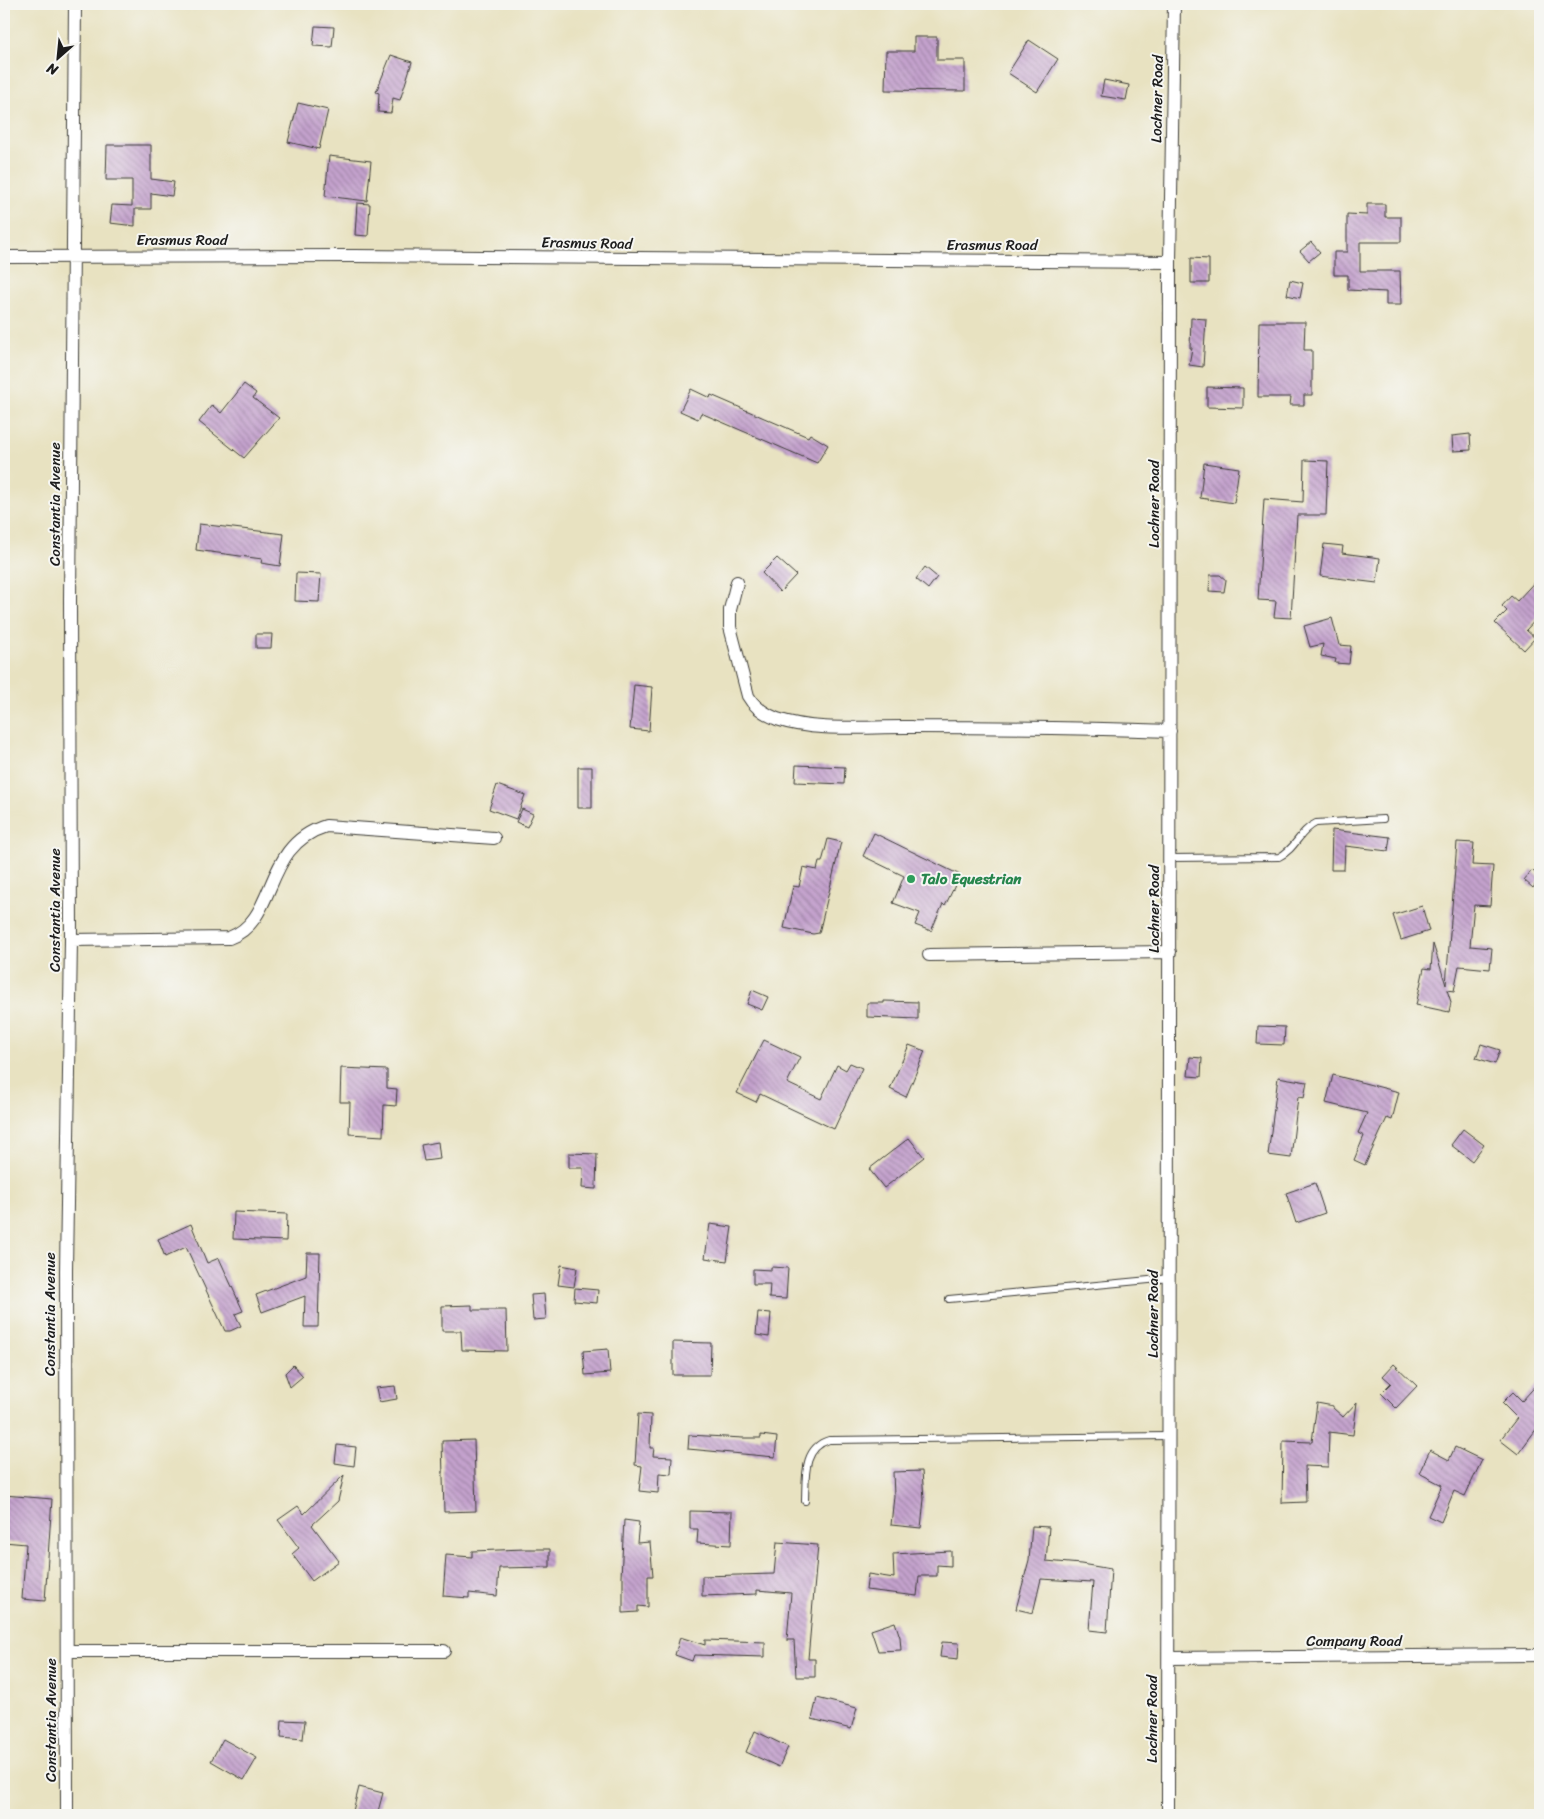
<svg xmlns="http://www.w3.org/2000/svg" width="1544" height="1819" viewBox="0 0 1544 1819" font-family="Sriracha,sans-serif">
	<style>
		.building { fill: url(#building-back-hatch) }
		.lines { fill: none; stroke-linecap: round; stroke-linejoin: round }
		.service-casing { stroke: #3b3a35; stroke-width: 8 }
		.minor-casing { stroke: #3b3a35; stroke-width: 14 }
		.service { stroke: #fff; stroke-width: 6 }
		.minor { stroke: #fff; stroke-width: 12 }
		.leisure-dot { fill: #2e9e5b; stroke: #f6f6f2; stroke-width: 2 }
		.labels { text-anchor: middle; stroke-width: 4; stroke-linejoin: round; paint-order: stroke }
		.street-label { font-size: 15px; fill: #1c1c1c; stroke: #f6f6f2 }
		.leisure-label { font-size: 15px; font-weight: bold; fill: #27864d; stroke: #f6f6f2; text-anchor: start }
	</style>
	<defs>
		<pattern id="building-back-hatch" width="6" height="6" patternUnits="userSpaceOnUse" patternTransform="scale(1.25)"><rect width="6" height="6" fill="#c4a2cd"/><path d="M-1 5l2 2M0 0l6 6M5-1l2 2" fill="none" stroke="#9e83a6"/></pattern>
	</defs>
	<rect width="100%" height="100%" fill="#f6f6f2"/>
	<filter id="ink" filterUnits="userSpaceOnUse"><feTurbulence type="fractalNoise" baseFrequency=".02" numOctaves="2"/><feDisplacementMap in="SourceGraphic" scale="10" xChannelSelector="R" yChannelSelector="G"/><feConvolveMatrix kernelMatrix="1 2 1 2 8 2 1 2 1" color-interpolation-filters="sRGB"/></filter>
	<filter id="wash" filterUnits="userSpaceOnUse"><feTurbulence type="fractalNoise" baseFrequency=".0096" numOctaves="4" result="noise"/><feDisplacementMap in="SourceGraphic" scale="20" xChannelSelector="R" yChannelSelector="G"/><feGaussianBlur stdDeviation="1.12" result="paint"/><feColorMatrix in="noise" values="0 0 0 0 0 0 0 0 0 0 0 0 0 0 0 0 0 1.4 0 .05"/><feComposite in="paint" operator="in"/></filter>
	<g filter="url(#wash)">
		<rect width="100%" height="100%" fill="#e8e2c1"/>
		<g id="blocks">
			<path class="building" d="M315,26L334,27L332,47L313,46Z
				M914,37H937V60H965V91L885,90L886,51H914Z
				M1029,40L1058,59L1037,92L1008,73Z
				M391,55L412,62L400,100L393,98L391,113L378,112L379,93L376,92Z
				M1104,80L1129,85L1126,100L1101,96Z
				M298,103L328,110L319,149L288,142Z
				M107,145H151V179L174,182L172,196L151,193V209H135V226L110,223L112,205L132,206V180H106Z
				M329,156L371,161L367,201L325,196Z
				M357,203L370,204L368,236L355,235Z
				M1367,204H1385V217H1401V242H1360V271H1400L1401,305H1386V292L1348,290V275H1334V252H1347V214L1367,215Z
				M1311,242L1320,252L1309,261L1300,251Z
				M1191,258L1209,259V283H1191Z
				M1290,280L1303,283L1300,298L1287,295Z
				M1191,318L1206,319L1203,367L1189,365L1192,348H1190Z
				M1259,322H1305L1304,350H1312V395H1304V405H1290L1291,397H1258Z
				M244,384L256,393L253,398L279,418L244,458L199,422L212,405L221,413Z
				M1207,387L1243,388V408L1207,407Z
				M691,389L710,398L711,395L808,437L810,434L828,445L817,463L701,413L698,419L680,411Z
				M1470,434L1471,450L1453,451L1452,436Z
				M1304,460L1328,461L1326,515H1297L1291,618L1274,617L1276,601L1258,600L1264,499L1303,502Z
				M1204,463L1239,468L1234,503L1200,498Z
				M199,524L284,534L280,566L261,563L262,559L196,550Z
				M1324,544L1343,546L1342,553L1380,558L1377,583L1320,576Z
				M777,558L796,575L780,592L762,573Z
				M925,567L937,577L928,589L916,579Z
				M296,573L321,574L319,602L295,601Z
				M1210,575H1220L1226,580L1224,592L1209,591Z
				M1540,576V615L1526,630L1535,638L1524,650L1495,623L1507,611L1502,606L1511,596L1517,601Z
				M1332,618L1339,645L1351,646L1349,664L1335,663L1336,659L1321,656L1323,644L1310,647L1304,626Z
				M256,634H272L271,648H256Z
				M634,685L652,687L649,731L630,729Z
				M796,765L845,767L844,784L795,782Z
				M578,767H592V808H578Z
				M497,785L525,795L516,819L489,809Z
				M522,809L533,814L527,827L516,822Z
				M1332,830L1390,837L1388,851L1345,846L1344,870H1331Z
				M874,833L960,875L945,906L943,904L931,931L915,925L920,913L893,903L904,876L863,856Z
				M828,839L841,842L819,933L813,934L784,928L793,886L799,887L803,867L817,870L819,862H822Z
				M1457,842L1474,843L1472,865L1493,866L1490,906L1474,905L1470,946L1492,948L1490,969L1459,966L1454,991L1447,990L1451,1002L1449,1012L1416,1005L1424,968L1431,969L1433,944L1446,985Z
				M1532,870L1540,878L1533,888L1524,880Z
				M1422,906L1429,931L1401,940L1393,915Z
				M752,990L768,997L762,1010L747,1004Z
				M884,1001L918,1002V1019L867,1017V1003H884Z
				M1258,1026L1285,1027L1284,1045L1257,1044Z
				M764,1040L800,1057L787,1083L821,1099L837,1065L846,1070L850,1063L862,1068L834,1129L760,1094L756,1102L737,1093Z
				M1481,1044L1500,1050L1495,1064L1476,1058Z
				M909,1045L925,1051L906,1097L890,1089Z
				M1190,1057L1202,1058L1201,1077L1188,1076Z
				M341,1068L387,1070V1088L397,1089L396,1106L384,1105L383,1136L349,1134L350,1102H340Z
				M1333,1075L1399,1092L1392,1120L1387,1118L1365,1165L1354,1160L1364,1136L1358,1133L1367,1113L1326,1103Z
				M1278,1077L1307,1082L1304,1098L1298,1097L1291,1158L1268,1155Z
				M1463,1129L1484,1145L1472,1161L1451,1145Z
				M909,1138L924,1157L884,1188L869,1169Z
				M438,1142L440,1159L424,1161L421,1145Z
				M569,1153L597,1154L596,1189L582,1188L583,1168H569Z
				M1315,1183L1325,1213L1296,1223L1286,1193Z
				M234,1212L287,1214L286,1241L233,1239Z
				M191,1224L207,1263L219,1258L243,1311L235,1314L241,1326L230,1331H225L186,1247L165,1257L158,1239Z
				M710,1224L732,1227L727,1261L705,1258Z
				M307,1253H320L318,1327H304L305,1296L262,1312L256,1295L306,1276Z
				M561,1265L577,1268L574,1287L558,1285Z
				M771,1267L788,1268L786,1299L769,1298L770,1284H753V1269L771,1270Z
				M575,1288L598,1290L597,1303L574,1301Z
				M544,1294L546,1319L533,1320L531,1295Z
				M472,1305V1310H506L507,1351L462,1350L461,1331H442V1306Z
				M758,1312L771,1313L769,1337L756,1335Z
				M673,1342L711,1343L710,1375H673Z
				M608,1349L610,1373L585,1375L583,1351Z
				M1394,1364L1417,1386L1396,1408L1381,1393L1391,1383L1383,1376Z
				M293,1365L303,1376L290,1387L285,1373Z
				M1540,1381V1424L1518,1454L1500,1440L1517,1418L1502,1403L1513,1392L1522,1401Z
				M395,1386L397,1399L379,1402L376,1388Z
				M1357,1402L1353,1435L1329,1432L1328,1467L1305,1466L1306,1502L1282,1503L1283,1441L1312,1442L1317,1403L1333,1406V1408L1343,1417Z
				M638,1414L651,1415L650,1448H654L653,1456L672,1457L671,1474L659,1473L658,1493L639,1491L642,1466L635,1465Z
				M689,1435L743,1438H761V1435L777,1437L775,1457L688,1449Z
				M474,1440L476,1511L444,1512L442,1441Z
				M337,1445L356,1447L354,1466L335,1463Z
				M1455,1447L1482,1460L1465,1496L1454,1491L1441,1522L1428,1516L1442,1485L1419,1473L1430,1450L1449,1460Z
				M922,1471L924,1499L921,1528L891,1525L894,1496L893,1472Z
				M344,1475L338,1501L312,1525L339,1561L312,1581L292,1554L299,1548L278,1520L298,1506L304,1514Z
				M4,1495L52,1499L45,1601L22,1599L26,1544L4,1542Z
				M690,1511L732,1512L731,1545L697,1543L698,1529H690Z
				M624,1520L639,1522L637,1543L650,1542L653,1576H648V1607L638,1606V1612L623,1613V1577H621Z
				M1032,1526L1049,1527L1046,1561L1081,1564L1111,1569L1107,1632L1089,1630L1093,1582L1041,1579L1033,1613L1016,1609L1029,1560Z
				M777,1542L818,1545L808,1659H815V1677H796L794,1640H787L791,1593L757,1590V1594L702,1596V1576L774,1574Z
				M525,1549H550V1567L499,1568L497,1596L469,1593V1598L443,1596L446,1555L472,1557V1551Z
				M951,1551V1566L937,1565V1576H919L917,1596L866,1590L868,1574L894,1578L893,1554Z
				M895,1622L900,1637L901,1650L878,1651L871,1630Z
				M680,1637L705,1645V1640L765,1642V1657L694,1655L692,1661L675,1655Z
				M942,1642L959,1643L958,1659L940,1657Z
				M817,1698L857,1708L851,1729L812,1719Z
				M282,1720L305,1721L303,1739L281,1737Z
				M755,1731L788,1747L779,1767L746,1752Z
				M223,1739L257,1758L244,1780L211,1761Z
				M359,1787L383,1793L377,1815H352Z"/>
		</g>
	</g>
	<g filter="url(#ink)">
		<use href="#blocks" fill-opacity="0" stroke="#3b3a35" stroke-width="1"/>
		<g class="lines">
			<defs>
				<path id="service" d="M1170,858L1279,857C1296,849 1299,831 1316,823L1383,819
					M949,1299L1170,1278
					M805,1501C806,1478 802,1448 829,1440L1169,1436"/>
				<path id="minor" d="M4,257L353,256L1170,262
					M737,582L730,610V627L748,696C754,707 765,714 777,719C819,733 869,726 913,727C999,727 1084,728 1170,731
					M71,940L229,938C279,920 261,846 326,826L494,838
					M929,955L1170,952
					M67,1651H444
					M1169,1658L1540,1655
					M67,1815L66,1270L71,940L70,600L75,4
					M1168,1815L1170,262L1174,4"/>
			</defs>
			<use href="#service" class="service-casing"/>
			<use href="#minor" class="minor-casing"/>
			<use href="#service" class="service"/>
			<use href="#minor" class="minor"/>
		</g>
	</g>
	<circle class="leisure-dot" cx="911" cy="879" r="5"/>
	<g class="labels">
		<g class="street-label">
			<text transform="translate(1157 99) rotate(-89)" y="5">Lochner Road</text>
			<text x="182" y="245">Erasmus Road</text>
			<text transform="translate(587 243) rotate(1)" y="5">Erasmus Road</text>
			<text x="992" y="250">Erasmus Road</text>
			<text transform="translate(55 504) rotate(-90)" y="5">Constantia Avenue</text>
			<text transform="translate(1154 504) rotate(-90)" y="5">Lochner Road</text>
			<text transform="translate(1154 909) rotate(-90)" y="5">Lochner Road</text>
			<text transform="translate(55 910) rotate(-90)" y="5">Constantia Avenue</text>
			<text transform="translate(50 1314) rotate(-90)" y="5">Constantia Avenue</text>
			<text transform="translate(1153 1314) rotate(-90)" y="5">Lochner Road</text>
			<text x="1354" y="1646">Company Road</text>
			<text transform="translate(1152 1719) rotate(-90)" y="5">Lochner Road</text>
			<text transform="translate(51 1720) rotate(-90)" y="5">Constantia Avenue</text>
		</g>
		<g class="leisure-label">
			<text x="921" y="884">Talo Equestrian</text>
		</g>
	</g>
	<rect width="1544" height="1819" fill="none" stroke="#f6f6f2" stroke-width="20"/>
	<g transform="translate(58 58) rotate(207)" stroke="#f6f6f2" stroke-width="4" paint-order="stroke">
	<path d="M0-4L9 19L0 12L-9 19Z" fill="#1c1c1c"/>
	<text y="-8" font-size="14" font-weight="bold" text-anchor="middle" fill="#1c1c1c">N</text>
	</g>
</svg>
